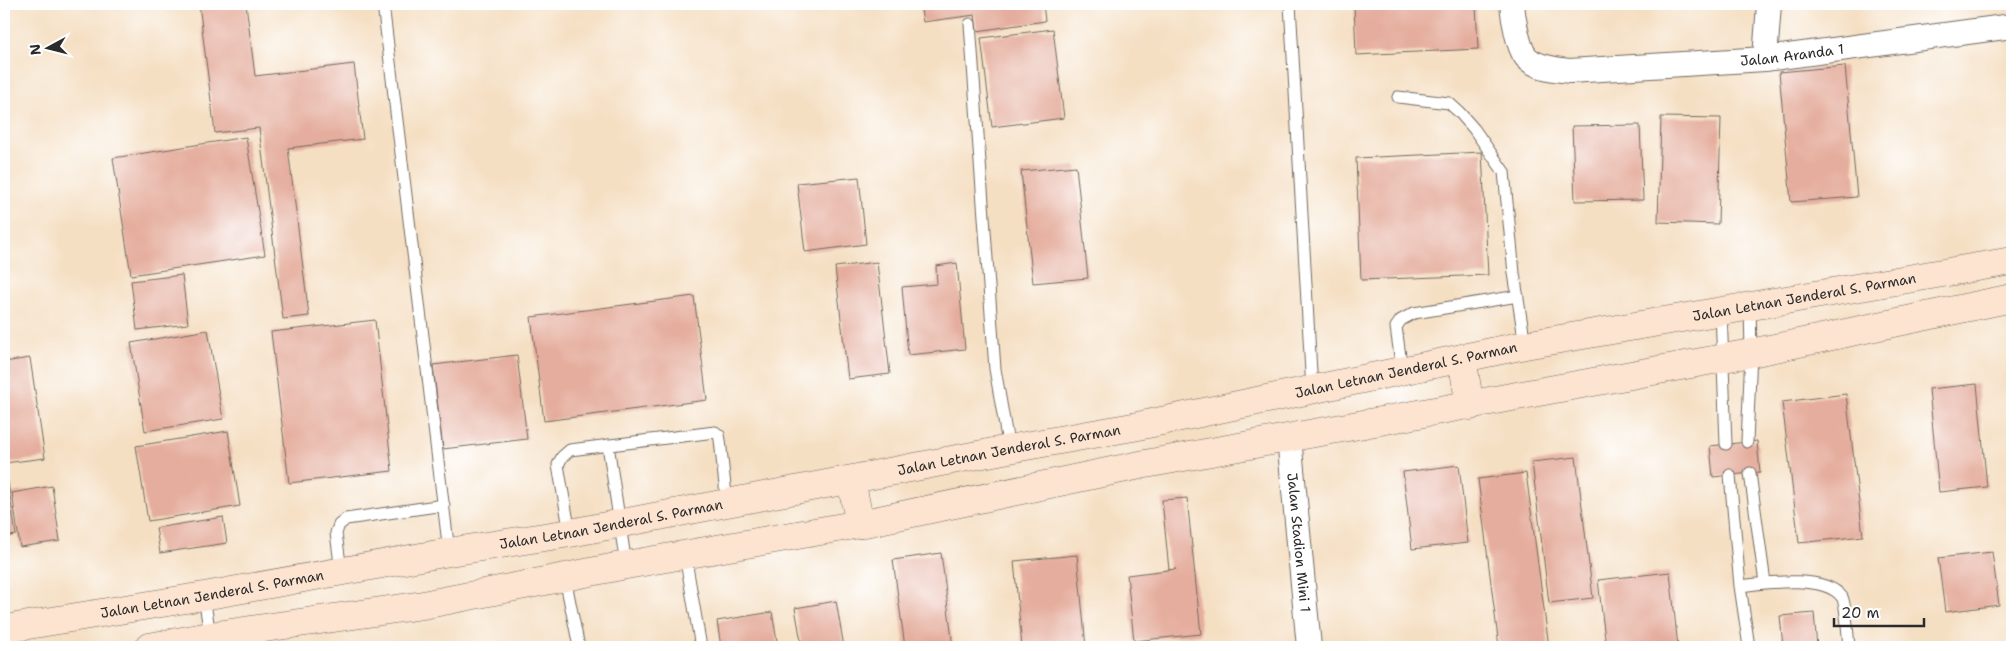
<svg xmlns="http://www.w3.org/2000/svg" width="2016" height="651" viewBox="0 0 2016 651" font-family="'Shantell Sans',sans-serif">
	<style>
		.building { fill: #e5ad9d }
		.lines { fill: none; stroke-linecap: round; stroke-linejoin: round }
		.lane-casing { stroke: #726a60; stroke-width: 13 }
		.street-casing { stroke: #726a60; stroke-width: 26 }
		.secondary-casing { stroke: #726a60; stroke-width: 29 }
		.lane { stroke: #fff; stroke-width: 11 }
		.street { stroke: #fff; stroke-width: 24 }
		.secondary { stroke: #fde4d1; stroke-width: 28 }
		.labels { text-anchor: middle; stroke-width: 4; stroke-linejoin: round; paint-order: stroke }
		.street-label { font-size: 14px; fill: #2b2b2b; stroke: #fff }
	</style>
	<rect width="100%" height="100%" fill="#fff"/>
	<filter id="ink" filterUnits="userSpaceOnUse"><feTurbulence type="fractalNoise" baseFrequency=".02" numOctaves="2"/><feDisplacementMap in="SourceGraphic" scale="10" xChannelSelector="R" yChannelSelector="G"/><feConvolveMatrix kernelMatrix="1 2 1 2 8 2 1 2 1" color-interpolation-filters="sRGB"/></filter>
	<filter id="wash" filterUnits="userSpaceOnUse"><feTurbulence type="fractalNoise" baseFrequency=".0096" numOctaves="4" result="noise"/><feDisplacementMap in="SourceGraphic" scale="20" xChannelSelector="R" yChannelSelector="G"/><feGaussianBlur stdDeviation="1.12" result="paint"/><feColorMatrix in="noise" values="0 0 0 0 0 0 0 0 0 0 0 0 0 0 0 0 0 1.4 0 .05"/><feComposite in="paint" operator="in"/></filter>
	<g filter="url(#wash)">
		<rect width="100%" height="100%" fill="#f5dfc3"/>
		<g id="blocks">
			<path class="building" d="M199,4H246L255,76L354,64L363,139L288,148L309,316L283,319L259,128L215,133Z
				M920,4H1043L1045,21L977,31L975,15L923,22Z
				M1354,4H1476L1478,49L1356,55Z
				M1053,29L1064,118L992,127L981,38Z
				M1845,66L1857,197L1791,202L1779,72Z
				M1661,117L1721,118L1718,224L1658,222Z
				M1640,125L1643,200L1575,201L1572,126Z
				M246,137L265,255L131,275L113,158Z
				M1482,152L1488,275L1361,280L1356,158Z
				M1076,166L1088,278L1033,283L1021,171Z
				M859,177L866,244L805,252L797,183Z
				M877,262L890,374L848,379L835,267Z
				M957,263L965,349L908,355L902,287L937,284L936,266Z
				M182,275L188,324L137,330L131,281Z
				M694,296L707,400L544,421L531,317Z
				M375,320L392,471L289,483L271,332Z
				M208,330L223,419L145,431L131,343Z
				M517,355L527,439L443,449L433,365Z
				M30,358L45,458L5,463L4,452V362Z
				M1977,384L1987,487L1939,492L1929,389Z
				M1846,394L1863,536L1799,543L1782,402Z
				M228,431L240,506L148,521L136,446Z
				M1757,441L1760,472L1713,477L1710,446Z
				M1576,457L1593,598L1549,603L1532,462Z
				M5,463L16,535L4,537V464Z
				M1459,465L1468,543L1412,549L1403,472Z
				M1526,473L1549,647H1499L1478,479Z
				M52,486L60,541L20,547L12,493Z
				M1187,498L1201,634L1134,641L1127,575L1176,569L1169,570L1162,500Z
				M223,517L227,543L160,553L156,528Z
				M1992,552L1999,605L1945,612L1938,558Z
				M941,553L953,647H905L893,560Z
				M1077,555L1086,647H1022L1014,561Z
				M1670,572L1678,647H1606L1598,580Z
				M836,601L844,647H802L795,608Z
				M772,612L778,647H721L717,621Z
				M1814,613L1817,647H1783L1780,616Z"/>
		</g>
	</g>
	<g filter="url(#ink)">
		<use href="#blocks" fill-opacity="0" stroke="#726a60" stroke-width="1"/>
		<g class="lines">
			<defs>
				<path id="lane" d="M383,4L449,552
					M1290,4L1312,390
					M970,24L995,369L1009,449
					M1398,97L1449,103L1460,113L1474,129L1504,172L1514,273L1525,345
					M1721,311L1726,444
					M1402,371L1396,327L1401,320L1414,313L1518,296
					M1747,442L1751,353L1750,306
					M608,445L626,565
					M1750,473L1765,583
					M1730,475L1740,586L1749,647
					M570,533L558,465L562,457L570,450L715,432L719,435L720,440L727,504
					M685,555L701,647
					M341,571L336,533L339,525L346,519L444,505
					M565,578L579,647
					M1740,586C1766,583 1824,574 1842,597C1846,603 1848,638 1849,647
					M204,596L210,636"/>
				<g id="street">
					<path id="s1" d="M1512,4C1513,16 1518,49 1527,58C1537,68 1556,69 1569,71L1765,59L2012,26"/>
					<path d="M1765,59L1769,4"/>
					<path id="s2" d="M1289,438L1309,647"/>
				</g>
				<g id="secondary">
					<path d="M1462,358L1470,406"/>
					<path d="M851,480L860,524"/>
					<path id="s3" d="M4,629L204,596L449,552L570,533L1009,449L1133,427L1525,345L2012,261"/>
					<path d="M149,647L210,636L423,605L626,565L860,524L1140,465L1751,353L2012,298"/>
				</g>
			</defs>
			<use href="#lane" class="lane-casing"/>
			<use href="#street" class="street-casing"/>
			<use href="#secondary" class="secondary-casing"/>
			<use href="#lane" class="lane"/>
			<use href="#street" class="street"/>
			<use href="#secondary" class="secondary"/>
		</g>
	</g>
	<g class="labels">
		<g class="street-label">
			<text dy="5" stroke="none"><textPath href="#s1" startOffset="325">Jalan Aranda 1</textPath></text>
			<text dy="5" stroke="none"><textPath href="#s3" startOffset="1831">Jalan Letnan Jenderal S. Parman</textPath></text>
			<text dy="5" stroke="none"><textPath href="#s3" startOffset="1426">Jalan Letnan Jenderal S. Parman</textPath></text>
			<text dy="5" stroke="none"><textPath href="#s3" startOffset="1021">Jalan Letnan Jenderal S. Parman</textPath></text>
			<text dy="5" stroke="none"><textPath href="#s3" startOffset="616">Jalan Letnan Jenderal S. Parman</textPath></text>
			<text dy="5" stroke="none"><textPath href="#s2" startOffset="105">Jalan Stadion Mini 1</textPath></text>
			<text dy="5" stroke="none"><textPath href="#s3" startOffset="211">Jalan Letnan Jenderal S. Parman</textPath></text>
		</g>
	</g>
	<rect width="2016" height="651" fill="none" stroke="#fff" stroke-width="20"/>
	<g transform="translate(48 48) rotate(263)" stroke="#ffffff" stroke-width="4" paint-order="stroke">
	<path d="M0-4L9 19L0 12L-9 19Z" fill="#2b2b2b"/>
	<text y="-8" font-size="14" font-weight="bold" text-anchor="middle" fill="#2b2b2b">N</text>
	</g>
	<path d="M1834 618v8h90v-8" fill="none" stroke="#2b2b2b" stroke-width="2.5"/>
	<text x="1841" y="618" font-size="15" fill="#2b2b2b" stroke="#ffffff" stroke-width="4" paint-order="stroke">20 m</text>
</svg>
